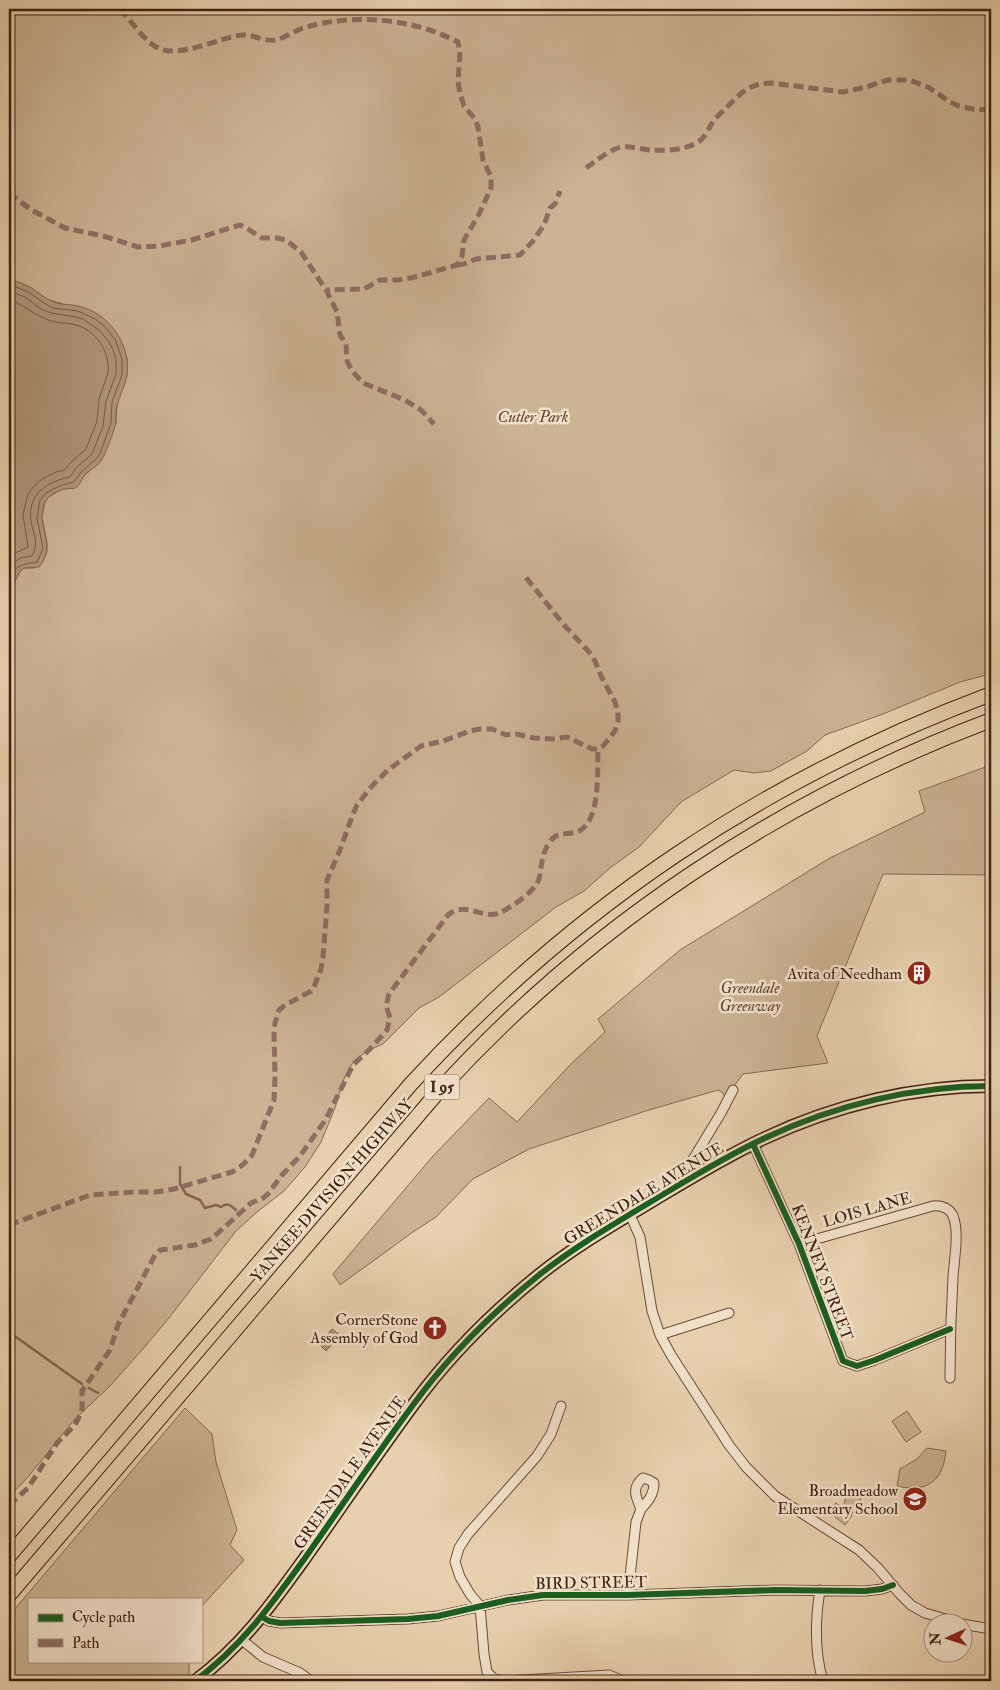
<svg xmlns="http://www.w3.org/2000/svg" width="1000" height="1690" viewBox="0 0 1000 1690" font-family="'IM FELL Double Pica',serif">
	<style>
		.green { fill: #ccb394; stroke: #866a52 }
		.water { fill: #b09579; stroke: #84664f }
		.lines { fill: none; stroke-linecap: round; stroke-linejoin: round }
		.shore { stroke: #785a45; stroke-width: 1 }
		.stream { stroke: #84664f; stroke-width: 2.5 }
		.minor-casing { stroke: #6b4c38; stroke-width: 11 }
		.major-casing { stroke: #412011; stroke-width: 14 }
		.highway-casing { stroke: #412011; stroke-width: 16 }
		.minor { stroke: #f1e1cb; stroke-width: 9 }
		.major { stroke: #e9d1af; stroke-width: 11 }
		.highway { stroke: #e9d1af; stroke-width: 14 }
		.quiet { stroke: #8d6e63; stroke-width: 5; stroke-dasharray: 10 5; stroke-linecap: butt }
		.cycleway-casing { stroke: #f1e1cb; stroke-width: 9 }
		.cycleway { stroke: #1b5e20; stroke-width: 6 }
		.labels { text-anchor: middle; stroke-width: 5; stroke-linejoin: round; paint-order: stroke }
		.shield { fill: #f1e1cb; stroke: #765a49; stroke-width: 1 }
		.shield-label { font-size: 15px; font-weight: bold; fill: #412011 }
		.park-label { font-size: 16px; font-style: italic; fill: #644532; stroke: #f1e1cb }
		.poi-label { font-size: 16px; fill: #412011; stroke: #f1e1cb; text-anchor: end }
		.street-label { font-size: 16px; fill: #412011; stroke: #f1e1cb }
	</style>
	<rect width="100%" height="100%" fill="#e9d1af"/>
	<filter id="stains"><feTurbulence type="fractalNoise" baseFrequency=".004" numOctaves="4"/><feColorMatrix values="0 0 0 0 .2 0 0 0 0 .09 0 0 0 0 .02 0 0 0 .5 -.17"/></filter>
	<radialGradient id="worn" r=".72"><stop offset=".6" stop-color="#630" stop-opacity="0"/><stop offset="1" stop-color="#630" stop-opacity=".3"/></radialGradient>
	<path class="green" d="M9,9H991V671L986,675L960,682L883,714L825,735L807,751L771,771L754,773L734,770L681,802L639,847L610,868L584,891L556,907L439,997L419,1008L383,1044L367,1051L353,1062L343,1081L335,1108L321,1142L305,1167L284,1191L257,1212L236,1231L169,1318L142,1350L109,1387L75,1419L28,1477L9,1497V594L20,571L24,568H34L42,563L47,552V543L42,517L45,502L48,497L57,492L63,489L75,488L78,485L85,475L95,466L110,438L116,423L117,403L127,376V358L123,346L63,304L47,299L31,288L9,279Z
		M991,765V875L883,874L817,1036L828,1063L743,1074L725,1098L723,1093L718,1090L649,1110L529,1149L473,1179L436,1217L413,1232L340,1285L333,1274L433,1156L489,1098L517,1122L569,1066L605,1032L598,1019L680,950L830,858L925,812L919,791Z
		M185,1408L212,1434L216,1462L237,1530L230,1545L244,1560L201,1607V1599H29V1661H189V1678L183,1681H9V1616Z
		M907,1411L921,1432L906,1442L892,1421Z
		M927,1448L946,1451C943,1482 926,1493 897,1486L900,1469L917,1459Z
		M855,1488L862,1489L858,1515L849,1511L844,1503L847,1494Z
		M836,1503L852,1515L845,1525L829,1512Z"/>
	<path class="water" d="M9,279C16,281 24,284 30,287C39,292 46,300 56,303C63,305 71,304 78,306C108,312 131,344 127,374C126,385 119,396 117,407C115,412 116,417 116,422C115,429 105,455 101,461C97,467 89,470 84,476C81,480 80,486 75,488C72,489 67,488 64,489C57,491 48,496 45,502C34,523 58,545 39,567L24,568L20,571L9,594Z
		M332,1329L340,1335L326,1351L321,1346L323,1344L321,1342Z"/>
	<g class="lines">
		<path class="shore" d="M9,284L28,292L44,303L53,308L78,311L95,319L103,325L115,339L122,359V375L112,402L111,423L100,454L96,459L81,472L74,482L62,485L51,490L45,494L40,500L37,518L43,548L37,562C19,565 14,565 9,584
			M9,291L25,297L41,309L51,313L76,317L83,319L99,330L109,342L113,350L116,360V374L106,401L103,426L92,454L77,467L70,477C44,482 25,497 32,526C35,537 38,545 32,556L20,558L9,567
			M9,299C22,304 33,314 46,319C56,324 66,322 76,325C97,331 110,352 108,373L99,399L97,421L86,449L72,461L65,470L56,472L42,479L35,485L28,494L23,514L28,547L9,556"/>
		<path class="stream" d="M180,1167V1184L186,1194L200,1200L205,1208L216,1205L221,1207C227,1202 230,1205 236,1210
			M9,1332L82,1384
			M89,1388L98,1393"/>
		<defs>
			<path id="minor" d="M753,1144L799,1244L843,1361L857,1366L875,1360L950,1329
				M689,1179L688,1172L689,1166L721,1113L733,1090
				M630,1215L640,1237L652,1311L660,1335L671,1355L729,1445L746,1467L775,1496L859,1550L878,1568L899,1593L911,1605L925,1613L956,1622
				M799,1244L933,1206C942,1205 952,1209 954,1219C959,1235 954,1260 953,1277C951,1311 950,1344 950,1378
				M660,1335L729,1313
				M561,1406L551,1434L537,1456L468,1534L459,1548L455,1562L460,1577L470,1594L480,1606L484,1654L487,1672L493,1678L502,1681L609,1675L623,1681
				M820,1590C815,1621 814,1651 823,1681
				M628,1595L636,1522L641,1509C636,1497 631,1488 643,1478L649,1480L654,1483C654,1495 648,1501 641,1509
				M262,1617L269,1621L280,1623L408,1619L438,1616L508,1600L543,1595H628L775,1590L865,1591L882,1589L893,1585
				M962,1624L991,1629
				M242,1640L263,1657L300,1673L311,1681"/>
			<path id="major" d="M195,1681C242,1646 271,1605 305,1558C341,1507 376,1455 413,1405C448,1357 492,1313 539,1275C574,1247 614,1224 652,1201C689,1179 726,1156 765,1138C835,1105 914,1086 991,1086"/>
			<path id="highway" d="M9,1556L410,1085C574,906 764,779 991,694
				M9,1595L438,1092C589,925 781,799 991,720"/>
		</defs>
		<use href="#minor" class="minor-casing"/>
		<use href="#major" class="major-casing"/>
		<use href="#highway" class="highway-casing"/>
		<use href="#minor" class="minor"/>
		<use href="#major" class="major"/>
		<use href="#highway" class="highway"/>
		<path class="quiet" d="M120,9C132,21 144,42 160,49C182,57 219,38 242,35C253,34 264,42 275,40C285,38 294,31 303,28C352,13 413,18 458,42L460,52L458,82L460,93L464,106L475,119L478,127L483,160L491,177V188L479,214L464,240L462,256L457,265L415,277L399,280H380L364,289L326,290
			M586,168C596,161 610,149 622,147C633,146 642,150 653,150C667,151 685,150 698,142C705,138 707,131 711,125C715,118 722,112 727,107C742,92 748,84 771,83L843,92L866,87L888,80H909L928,87L950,102L959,106L977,110L991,109
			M9,193L30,209L65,228L103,236L138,247L159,246L192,240L240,225L248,229L262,238H277L286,240L301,252L326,290L337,312L340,335L346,344L347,361L352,371L363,383L405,400L421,410L434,424
			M457,265L464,264L476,259L520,255L533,241L544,225L550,208L555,204L560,191
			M9,1225L90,1195L135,1192H156L174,1189L232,1172C240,1168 246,1162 252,1155L274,1100L275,1077L274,1033L275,1023L279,1010L284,1006L311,991L314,987L321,969L323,957L327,906V880L340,850L353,814L357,805L372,786L388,770L421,746L443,741L470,731L480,729H492L506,735L516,734L534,738L553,739L567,737L592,749H598L603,746L615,731L618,722V714L615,702L602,678L595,661L591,654L564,625L524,575
			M9,1505L28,1488L57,1443L75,1425L82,1411V1391L110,1350L118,1325L155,1255L160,1250L195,1245L211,1239L228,1224L251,1203L263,1198L268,1194L282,1175L300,1156L326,1119L353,1065L369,1050L387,1030L390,1018L386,1006L389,994L448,915C466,900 482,920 499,913C510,908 535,892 539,879C542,866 541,855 549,843C557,830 567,836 579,831C601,820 597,770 598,749"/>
		<defs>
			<path id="cycleway" d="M753,1144L799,1244L843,1361L857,1366L875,1360L950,1329
				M262,1617L269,1621L280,1623L408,1619L438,1616L508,1600L543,1595H628L775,1590L865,1591L882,1589L893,1585
				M195,1681C242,1646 271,1605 305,1558C341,1507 376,1455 413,1405C448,1357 492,1313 539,1275C574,1247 614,1224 652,1201C689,1179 726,1156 765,1138C835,1105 914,1086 991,1086"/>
		</defs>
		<use href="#cycleway" class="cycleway-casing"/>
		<use href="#cycleway" class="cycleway"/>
	</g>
	<defs>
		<symbol id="building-disc" viewBox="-11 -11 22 22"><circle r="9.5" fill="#8f2418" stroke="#f1e1cb"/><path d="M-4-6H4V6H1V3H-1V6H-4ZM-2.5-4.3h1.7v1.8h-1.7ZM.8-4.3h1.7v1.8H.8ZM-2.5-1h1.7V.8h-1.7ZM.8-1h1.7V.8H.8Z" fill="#fff"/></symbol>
		<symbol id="church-disc" viewBox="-11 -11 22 22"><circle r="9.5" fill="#8f2418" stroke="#f1e1cb"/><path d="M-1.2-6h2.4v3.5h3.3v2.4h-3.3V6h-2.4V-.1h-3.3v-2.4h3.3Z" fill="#fff"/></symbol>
		<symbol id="school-disc" viewBox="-11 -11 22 22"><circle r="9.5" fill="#8f2418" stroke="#f1e1cb"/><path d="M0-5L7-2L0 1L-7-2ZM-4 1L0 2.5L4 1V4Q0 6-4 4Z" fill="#fff"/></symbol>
	</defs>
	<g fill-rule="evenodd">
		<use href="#building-disc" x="905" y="959" width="28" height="28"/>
		<use href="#church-disc" x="421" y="1314" width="28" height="28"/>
		<use href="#school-disc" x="901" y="1485" width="28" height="28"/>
	</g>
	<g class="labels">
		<rect class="shield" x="424.5" y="1074.5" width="35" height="25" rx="4"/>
		<g class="shield-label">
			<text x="442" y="1092">I 95</text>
		</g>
		<g class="park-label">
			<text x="533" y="422">Cutler Park</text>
			<text x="750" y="993">Greendale<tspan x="750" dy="18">Greenway</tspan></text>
		</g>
		<g class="poi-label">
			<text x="902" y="979">Avita of Needham</text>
			<text x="418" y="1325">CornerStone<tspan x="418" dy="18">Assembly of God</tspan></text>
			<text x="898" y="1496">Broadmeadow<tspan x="898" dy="18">Elementary School</tspan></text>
		</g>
		<g class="street-label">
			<text transform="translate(331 1190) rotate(-49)" y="6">YANKEE DIVISION HIGHWAY</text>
			<text transform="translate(643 1193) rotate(-31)" y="6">GREENDALE AVENUE</text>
			<text transform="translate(867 1209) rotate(-16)" y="6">LOIS LANE</text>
			<text transform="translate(823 1272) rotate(69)" y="6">KENNEY STREET</text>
			<text transform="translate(349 1472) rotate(-55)" y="6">GREENDALE AVENUE</text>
			<text transform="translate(591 1582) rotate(-1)" y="6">BIRD STREET</text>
		</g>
	</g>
	<rect width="1000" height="1690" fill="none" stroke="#e9d1af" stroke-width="30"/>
	<rect x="10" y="10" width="980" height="1670" fill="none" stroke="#412011" stroke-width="2.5"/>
	<rect x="15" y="15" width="970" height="1660" fill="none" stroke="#412011"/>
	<rect x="28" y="1598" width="175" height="65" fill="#f1e1cb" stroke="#ab9481"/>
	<rect x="38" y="1614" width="25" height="8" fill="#1b5e20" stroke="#ab9481"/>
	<text x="72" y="1622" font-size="15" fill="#412011">Cycle path</text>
	<rect x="38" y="1639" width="25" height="8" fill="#8d6e63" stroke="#ab9481"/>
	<text x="72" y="1648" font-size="15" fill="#412011">Path</text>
	<g transform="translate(948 1638) rotate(267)"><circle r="24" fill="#f1e1cb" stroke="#ab9481"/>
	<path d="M0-4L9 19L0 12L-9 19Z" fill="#8f2418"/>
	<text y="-8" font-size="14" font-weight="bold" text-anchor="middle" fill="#412011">N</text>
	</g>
	<rect width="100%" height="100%" filter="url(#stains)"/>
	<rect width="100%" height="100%" fill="url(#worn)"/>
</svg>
